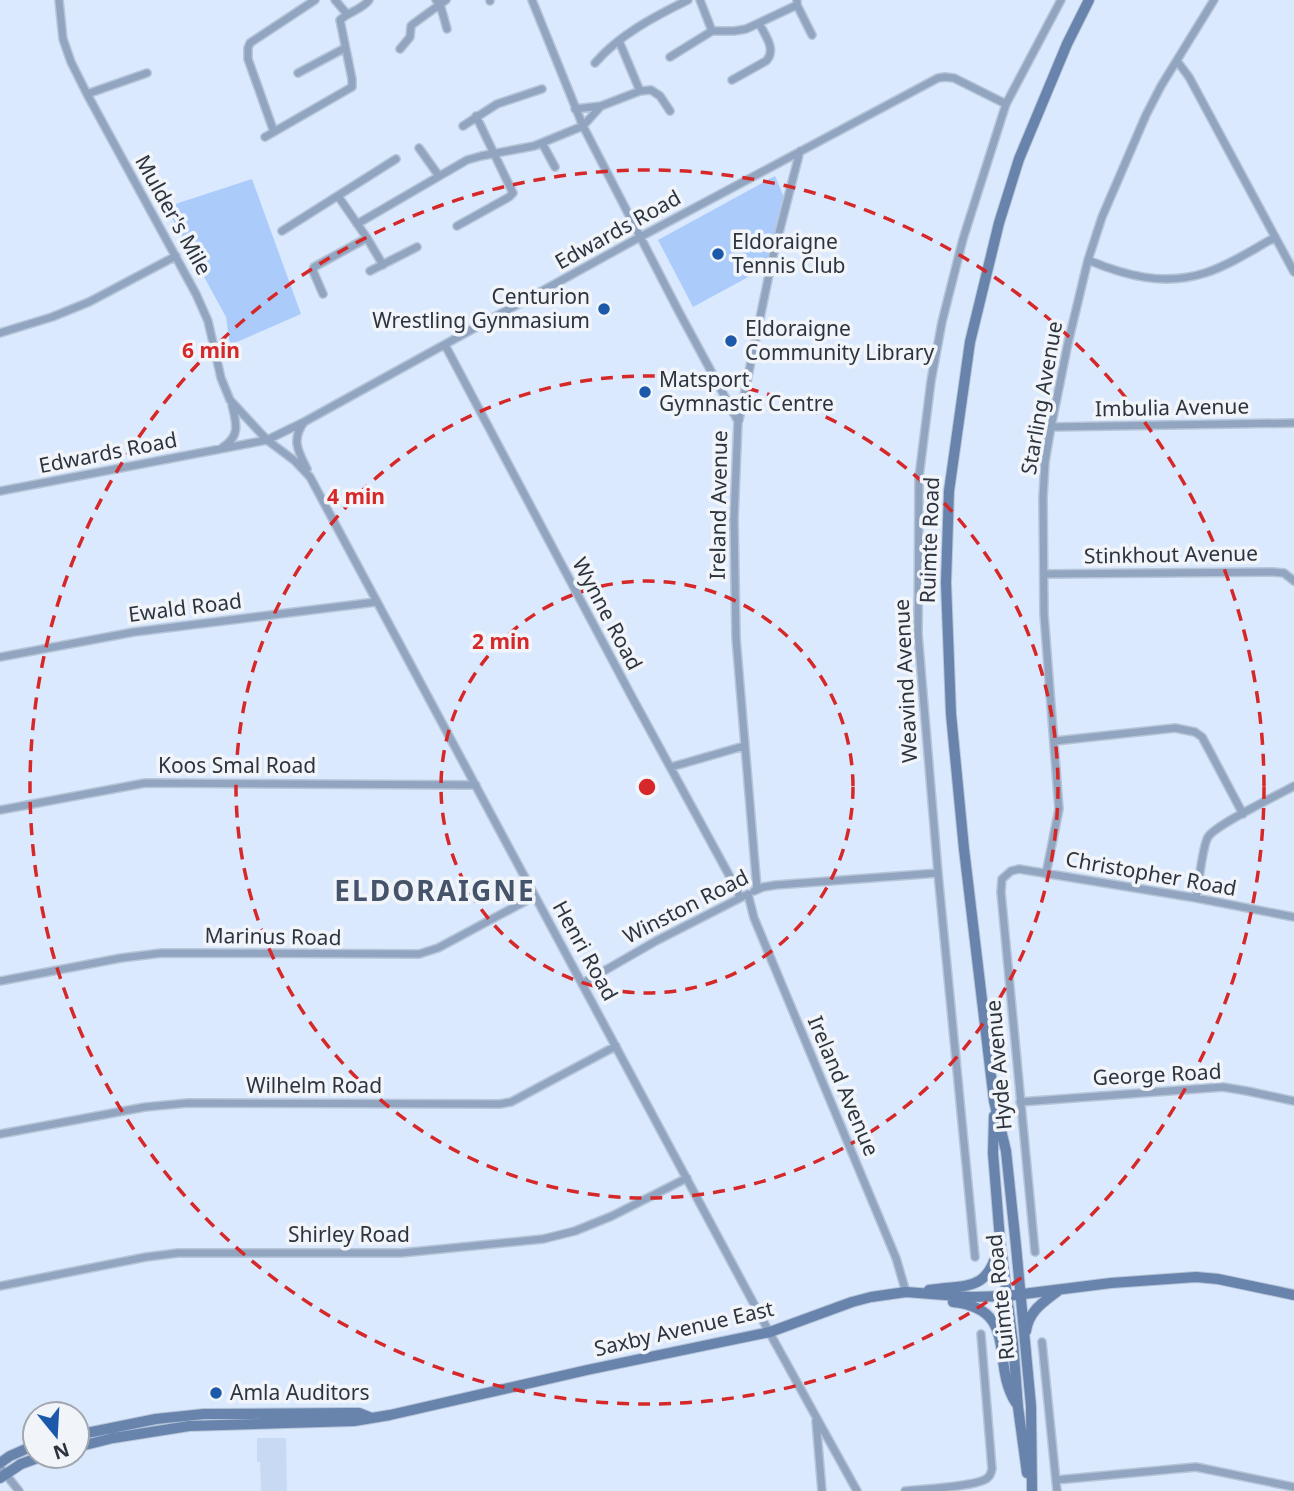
<svg xmlns="http://www.w3.org/2000/svg" width="1294" height="1491" viewBox="0 0 1294 1491" font-family="'Noto Sans',sans-serif">
	<style>
		.built { fill: #c8daf3 }
		.green { fill: #abccfb }
		.lines { fill: none; stroke-linecap: round; stroke-linejoin: round }
		.street-casing { stroke: #b7c5d8; stroke-width: 10 }
		.secondary-casing { stroke: #b7c5d8; stroke-width: 12 }
		.street { stroke: #91a5c1; stroke-width: 7 }
		.secondary { stroke: #6884ad; stroke-width: 10 }
		.ring { fill: none; stroke: #d62828; stroke-width: 3.5; stroke-dasharray: 12 9 }
		.poi-dot { fill: #1c59aa; stroke: #f1f5fa; stroke-width: 2.5 }
		.labels { text-anchor: middle; stroke-width: 7; stroke-linejoin: round; paint-order: stroke }
		.street-label { font-size: 21px; fill: #2d343e; stroke: #f1f5fa }
		.poi-label { font-size: 21px; fill: #2d343e; stroke: #f1f5fa; text-anchor: start }
		.district-label { font-size: 28px; font-weight: bold; letter-spacing: 2px; fill: #45546a; stroke: #f1f5fa }
		.centre { fill: #d62828; stroke: #f1f5fa; stroke-width: 3.5 }
		.ring-label { font-size: 21px; text-anchor: middle; font-weight: bold; fill: #d62828; stroke: #f1f5fa; stroke-width: 7; stroke-linejoin: round; paint-order: stroke }
	</style>
	<rect width="100%" height="100%" fill="#dae9fe"/>
	<path class="built" d="M257,1438H286L287,1491H261L260,1462H257Z"/>
	<path class="green" d="M775,176L784,197L767,267L693,307L658,240Z
		M252,179L301,314L230,345L226,317L166,207Z"/>
	<g class="lines">
		<defs>
			<path id="street" d="M59,0L63,39L71,62L87,94L196,294L208,321L221,378L230,400L267,440L295,461L310,477L762,1319L857,1491
				M335,0L347,14
				M436,0L440,4L447,29
				M490,0V1
				M532,0L583,126L678,310L738,421L734,519L736,638L757,889
				M700,0L712,31
				M797,0V5L812,35
				M619,41L640,91
				M400,49L410,37L411,26L413,24L446,0
				M670,57L712,31H734L746,29L797,5
				M1177,61L1189,77L1294,272
				M595,63C619,35 655,16 688,0
				M298,73L345,48
				M732,80L766,61C777,50 765,35 759,23
				M87,94L147,73
				M575,109L601,106L640,91L651,90L660,96L670,111
				M463,126L497,104L542,89
				M274,132L248,59V48L250,43L315,0
				M265,137L352,87V79L340,20C348,12 363,9 369,0
				M542,143L555,167
				M419,148L439,176
				M338,196L367,238L383,265
				M357,224L467,160L481,156L534,146L583,126L601,106
				M457,226L509,197L513,193L476,116
				M282,231L396,159
				M1088,260C1126,276 1164,286 1205,273C1230,265 1252,250 1274,238
				M370,271L417,247
				M323,294L313,271L314,267L367,238
				M0,333L52,317L89,302L176,256
				M445,345L632,697L735,886L740,898
				M739,420L772,260L800,151
				M304,422C291,440 298,451 307,469
				M1051,427L1294,423
				M223,447C241,436 236,422 232,405
				M0,491L267,440L304,422L640,237L938,78L945,77L954,78L1006,104
				M1045,574L1272,572L1284,573L1294,581
				M0,657L134,632L376,602
				M1055,741L1175,728L1195,732L1202,737L1208,748L1243,814
				M671,767L744,746
				M0,810L145,783L476,785
				M1046,874L1059,809L1044,614L1043,498L1045,462L1051,427L1068,343L1088,260L1102,217L1146,115L1161,86L1214,0
				M754,891L763,887L776,885L938,873
				M748,894L754,918L896,1258L906,1292
				M1196,898C1199,884 1202,847 1208,837C1215,825 1278,795 1294,786
				M0,981L121,958L162,953L419,954L438,948L535,896
				M583,983L656,941L744,896
				M1020,1102L1223,1087L1247,1091L1294,1101
				M0,1134L145,1107L188,1103L500,1104L511,1102L616,1046
				M1035,1252L1001,892L1002,879L1011,871L1019,869L1196,898L1294,917
				M975,1257L938,873L918,634L919,477L931,381L942,322L963,239L1006,104L1061,0
				M0,1286L146,1257L178,1253H401L543,1239L575,1231L612,1216L687,1178
				M1042,1342L1057,1491
				M816,1421L822,1491
				M0,1467L19,1491
				M1056,1480L1196,1467L1294,1487
				M905,1491C922,1489 973,1487 986,1479C991,1475 990,1475 992,1469L981,1334"/>
			<path id="secondary" d="M994,1116L993,1153L1000,1240L1013,1343L1018,1407L1027,1473
				M929,1290C965,1284 987,1293 998,1249
				M953,1302C1020,1309 990,1363 1016,1403
				M1026,1331C1029,1310 1044,1302 1059,1290
				M77,1435L156,1419L204,1414L349,1413H359L369,1417
				M77,1447L113,1438L189,1426L354,1421L390,1415L587,1370L770,1332L852,1302L871,1297L906,1292L971,1297L1007,1296L1111,1283L1196,1277L1218,1279L1294,1295
				M0,1463L10,1456L35,1445
				M0,1478L21,1464L43,1456
				M1032,1491L1031,1406L1016,1246L1006,1151L994,1101L964,849L951,714L946,583L949,491L970,342L999,223L1019,159L1067,44L1089,0"/>
		</defs>
		<use href="#street" class="street-casing"/>
		<use href="#secondary" class="secondary-casing"/>
		<use href="#street" class="street"/>
		<use href="#secondary" class="secondary"/>
	</g>
	<g class="ring">
		<circle cx="647" cy="787" r="206"/>
		<circle cx="647" cy="787" r="411"/>
		<circle cx="647" cy="787" r="617"/>
	</g>
	<g class="poi-dot">
		<circle cx="718" cy="254" r="7"/>
		<circle cx="604" cy="309" r="7"/>
		<circle cx="731" cy="341" r="7"/>
		<circle cx="645" cy="392" r="7"/>
		<circle cx="216" cy="1393" r="7"/>
	</g>
	<g class="labels">
		<g class="street-label">
			<text transform="translate(173 215) rotate(61)" y="7">Mulder's Mile</text>
			<text transform="translate(618 230) rotate(-29)" y="7">Edwards Road</text>
			<text transform="translate(1042 398) rotate(-80)" y="7">Starling Avenue</text>
			<text transform="translate(1172 408) rotate(-1)" y="7">Imbulia Avenue</text>
			<text transform="translate(108 453) rotate(-11)" y="7">Edwards Road</text>
			<text transform="translate(719 505) rotate(-89)" y="7">Ireland Avenue</text>
			<text transform="translate(930 540) rotate(-88)" y="7">Ruimte Road</text>
			<text transform="translate(1171 555) rotate(-1)" y="7">Stinkhout Avenue</text>
			<text transform="translate(185 608) rotate(-7)" y="7">Ewald Road</text>
			<text transform="translate(607 614) rotate(62)" y="7">Wynne Road</text>
			<text transform="translate(906 681) rotate(-93)" y="7">Weavind Avenue</text>
			<text x="237" y="773">Koos Smal Road</text>
			<text transform="translate(1151 874) rotate(10)" y="7">Christopher Road</text>
			<text transform="translate(686 907) rotate(-27)" y="7">Winston Road</text>
			<text transform="translate(273 937) rotate(1)" y="7">Marinus Road</text>
			<text transform="translate(585 951) rotate(61)" y="7">Henri Road</text>
			<text transform="translate(999 1065) rotate(-95)" y="7">Hyde Avenue</text>
			<text transform="translate(1157 1075) rotate(-3)" y="7">George Road</text>
			<text x="314" y="1093">Wilhelm Road</text>
			<text transform="translate(843 1086) rotate(67)" y="7">Ireland Avenue</text>
			<text x="349" y="1242">Shirley Road</text>
			<text transform="translate(1001 1297) rotate(-96)" y="7">Ruimte Road</text>
			<text transform="translate(684 1329) rotate(-13)" y="7">Saxby Avenue East</text>
		</g>
		<g class="poi-label">
			<text x="732" y="249">Eldoraigne<tspan x="732" dy="24">Tennis Club</tspan></text>
			<text x="590" y="304" text-anchor="end">Centurion<tspan x="590" dy="24">Wrestling Gynmasium</tspan></text>
			<text x="745" y="336">Eldoraigne<tspan x="745" dy="24">Community Library</tspan></text>
			<text x="659" y="387">Matsport<tspan x="659" dy="24">Gymnastic Centre</tspan></text>
			<text x="230" y="1400">Amla Auditors</text>
		</g>
		<g class="district-label">
			<text x="435" y="901">ELDORAIGNE</text>
		</g>
	</g>
	<circle cx="647" cy="787" r="10" class="centre"/>
	<g class="ring-label">
		<text x="211" y="358">6 min</text>
		<text x="356" y="504">4 min</text>
		<text x="501" y="649">2 min</text>
	</g>
	<g transform="translate(56 1435) rotate(162)"><circle r="33" fill="#f1f5fa" stroke="#a3a8af" stroke-width="2"/>
	<path d="M0-5L12 26L0 18L-12 26Z" fill="#1c59aa"/>
	<text y="-10" font-size="19" font-weight="bold" text-anchor="middle" fill="#2d343e">N</text>
	</g>
</svg>
